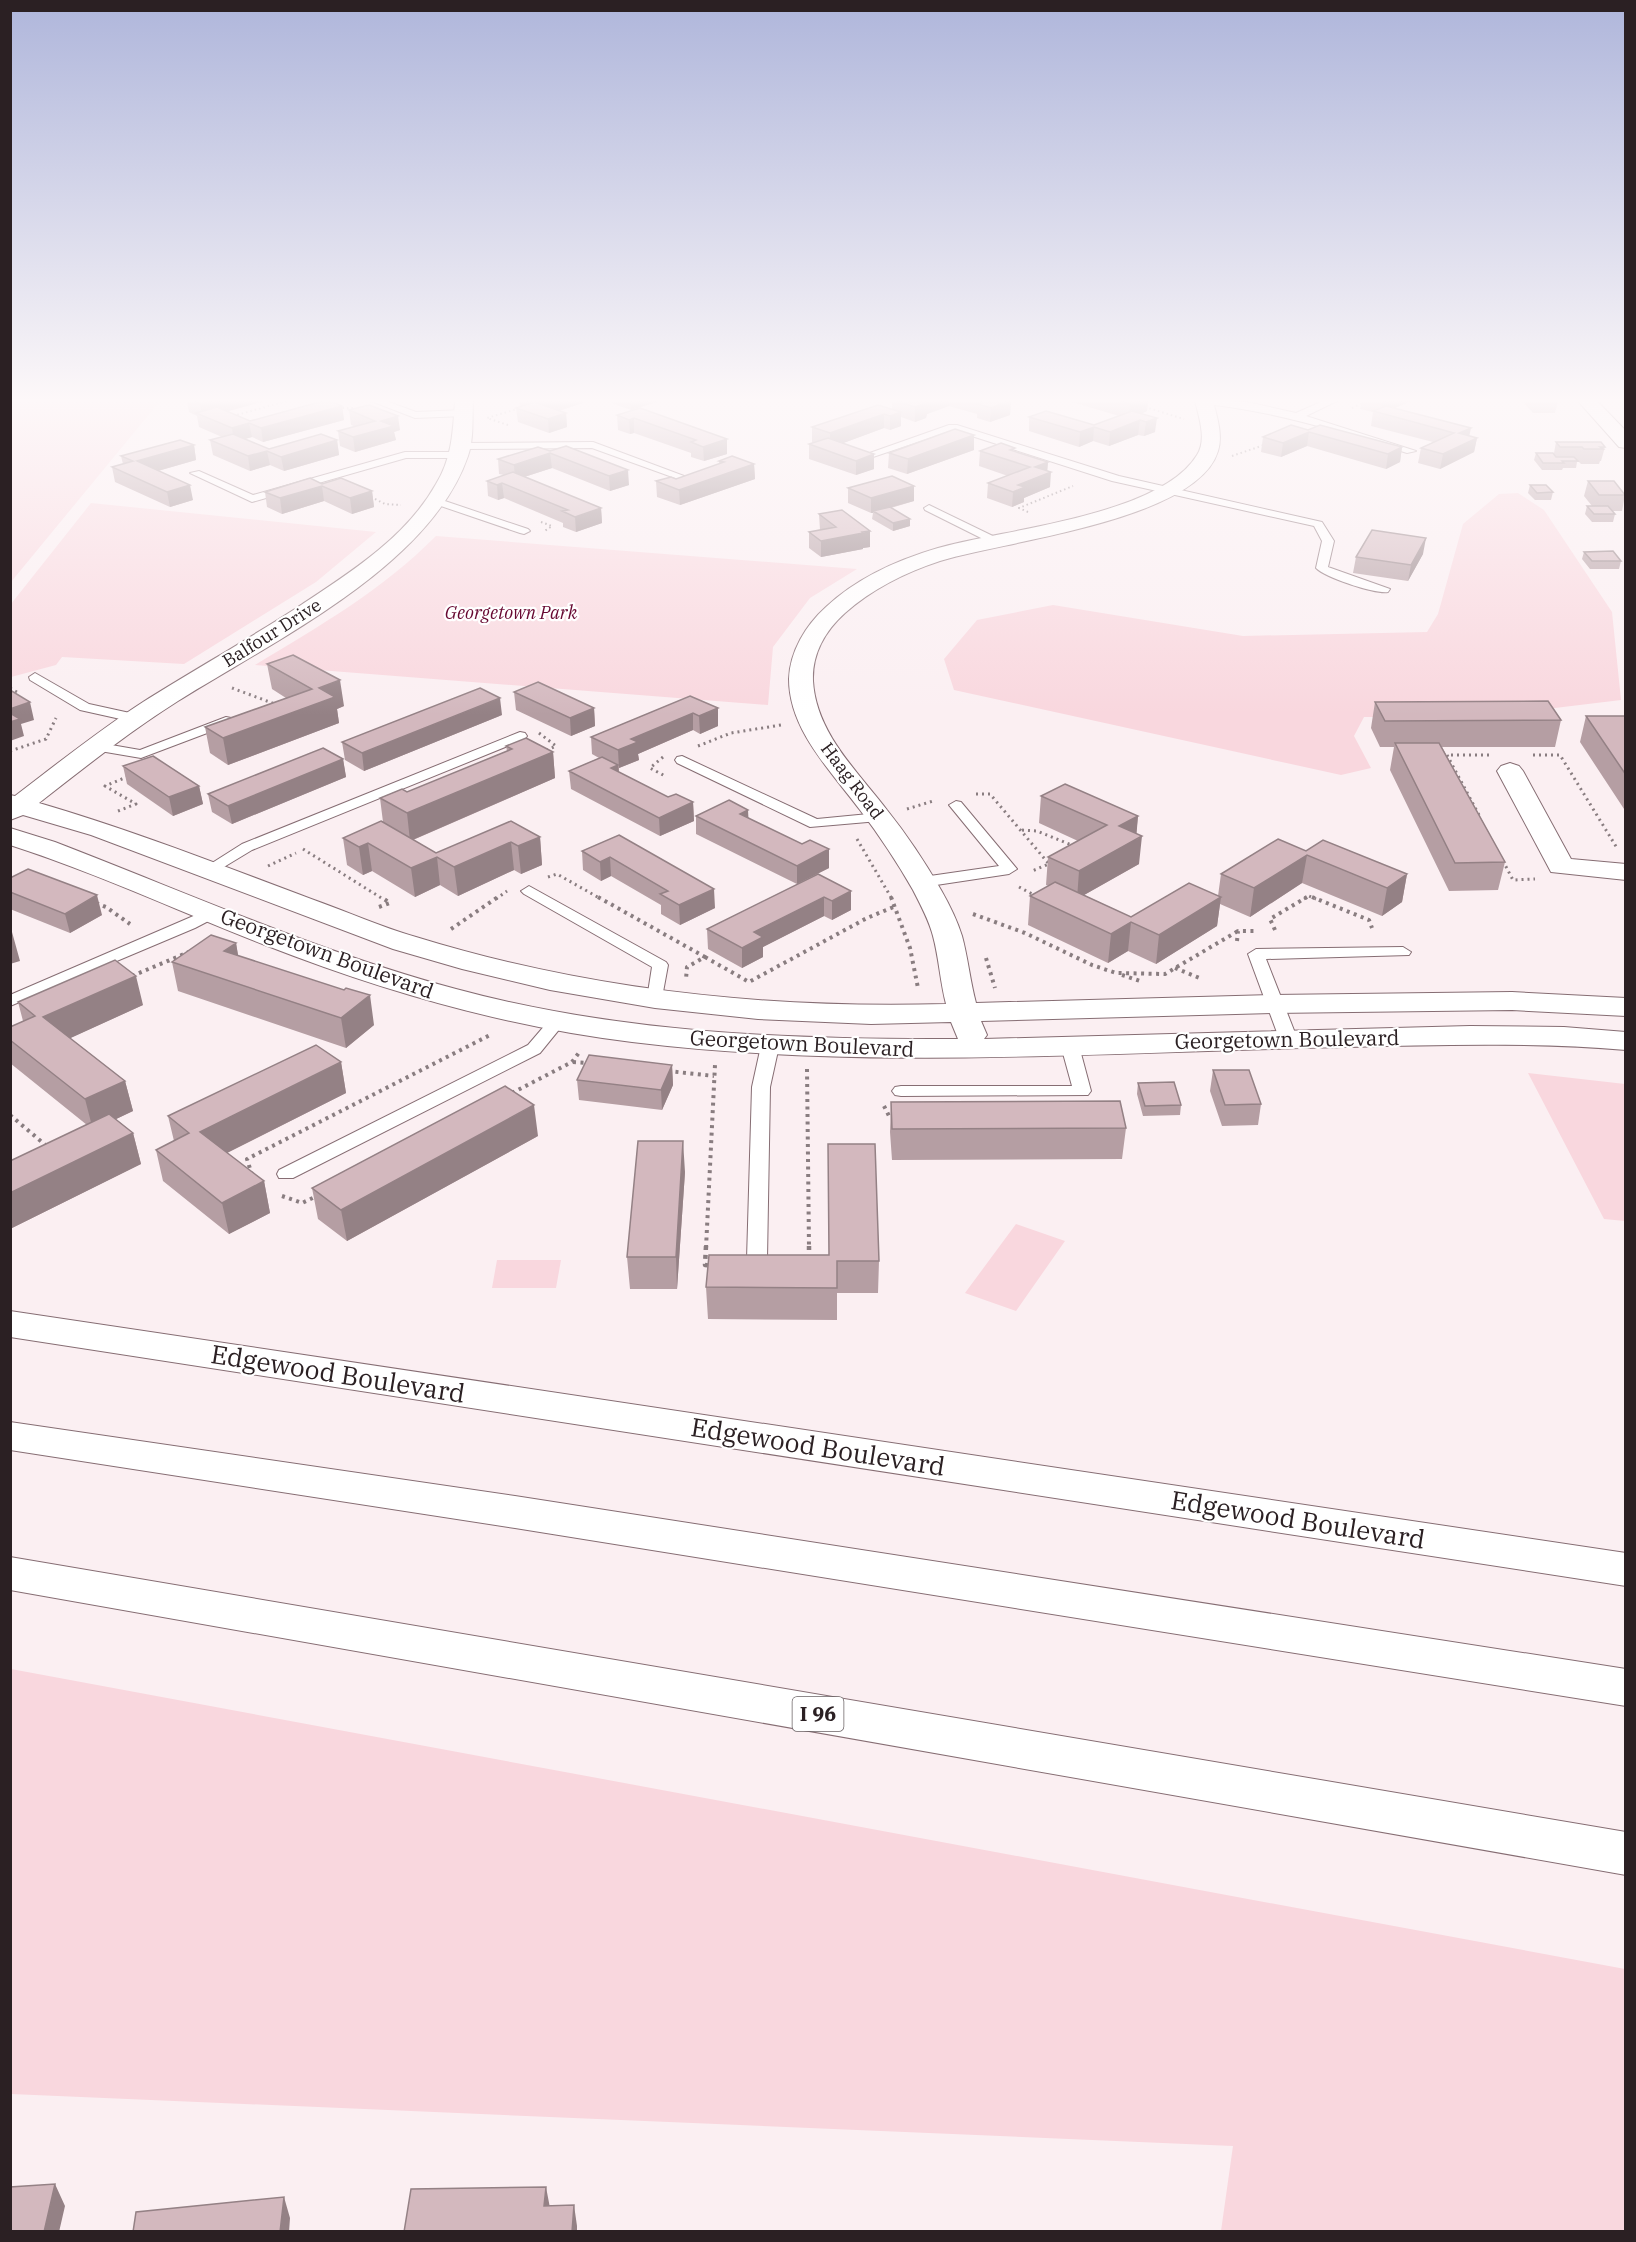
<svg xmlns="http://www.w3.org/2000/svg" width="1636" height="2242" viewBox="0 0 1636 2242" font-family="'IBM Plex Serif',serif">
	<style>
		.green { fill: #f9d7de }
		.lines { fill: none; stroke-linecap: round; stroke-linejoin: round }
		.service-casing { stroke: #866d73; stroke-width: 2 }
		.minor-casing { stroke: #866d73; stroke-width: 2 }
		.tertiary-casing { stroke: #866d73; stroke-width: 2 }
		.motorway-casing { stroke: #866d73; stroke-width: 2 }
		.path-far3 { stroke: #897d80; stroke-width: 2; stroke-dasharray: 1.5 3; stroke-linecap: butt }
		.path-far2 { stroke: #897d80; stroke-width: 3; stroke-dasharray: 2 4; stroke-linecap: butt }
		.path-far1 { stroke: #897d80; stroke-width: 4; stroke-dasharray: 3 4.5; stroke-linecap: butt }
		.path { stroke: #897d80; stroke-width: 4.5; stroke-dasharray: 4 5; stroke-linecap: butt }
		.service { fill: #fff; fill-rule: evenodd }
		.minor { fill: #fff; fill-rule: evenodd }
		.tertiary { fill: #fff; fill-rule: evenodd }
		.motorway { fill: #fff; fill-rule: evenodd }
		.wall { fill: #b59ea3 }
		.shaded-wall { fill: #948185 }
		.building { fill: #d3b8be; stroke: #948185; stroke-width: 1.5 }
		.labels { text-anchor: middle; stroke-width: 4.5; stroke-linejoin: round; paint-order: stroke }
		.far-park-label { font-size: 18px; font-style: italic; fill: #670831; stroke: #fff }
		.far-street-label { font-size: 18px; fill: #2b2023; stroke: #fff }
		.shield { fill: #fff; stroke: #6b6365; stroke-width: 1.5 }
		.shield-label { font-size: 20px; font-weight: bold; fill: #2b2023 }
		.street-label { font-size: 21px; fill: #2b2023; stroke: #fff }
		.near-street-label { font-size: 26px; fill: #2b2023; stroke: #fff }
	</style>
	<rect width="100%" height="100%" fill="#fbeff2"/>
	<path class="green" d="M11,401H160L11,582L10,401Z
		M1518,493L1544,510L1612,612L1621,700L1482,717H1364L1354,736L1371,768L1341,775L954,690L944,659L977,620L1053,605L1243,636L1427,632L1438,614L1463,524L1499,494Z
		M91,503L376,532L316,582L184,664L62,657L56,665L11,677V604Z
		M436,536L857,569L810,598L773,647L768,705L255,665C321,625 381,591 436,536Z
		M1528,1073L1625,1084V1221L1604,1219Z
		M1016,1224L1065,1241L1016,1311L965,1293Z
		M497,1260H561L556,1288H492Z
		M11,1669L1625,1969V2231H1221L1233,2146L11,2094Z"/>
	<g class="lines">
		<defs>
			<path id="service" d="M371,401H386L416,412L464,410L469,413L464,416L415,418Z
				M1200,401L1247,402L1296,413L1323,401H1337L1306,416L1416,451L1407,453C1340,432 1275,411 1205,404Z
				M949,425H957L1119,476L1322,522L1334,541L1328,567L1390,589L1388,592C1375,594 1326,578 1316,568L1322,541L1314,526L1112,481L953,430L873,457L864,455Z
				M593,442L684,476L683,478H675L592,448L461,449L456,446L461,443Z
				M405,452H459L464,455L459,458H406L252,502L190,473L199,471L253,495Z
				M436,498L528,529L530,531L524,534L520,533L432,503L431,501Z
				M929,505L999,539L1001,541L995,544L991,543L925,510L924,508Z
				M35,673L89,704L139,715L141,718L134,722L80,710L30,680L29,677Z
				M226,717L231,718L233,721L231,724L141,758L94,750L87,746L94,742L140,750Z
				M520,732L525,733L527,736L525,739L252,850L214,873L209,875L201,870L242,844Z
				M682,756L817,819L879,813L886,817L879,821L810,827L677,763L675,760L677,757Z
				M956,801L961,802L1017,869L1009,874L923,887L918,885L915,882L918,879L923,877L999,866L949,805Z
				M529,886L666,962L668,965L661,1003L655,1004L647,999L652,967L524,894L521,891Z
				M212,908L218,910L220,913L218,916L195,928L10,1006V995Z
				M1403,947L1411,952L1409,955L1266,959L1297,1038L1294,1042H1282L1279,1038L1248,954L1256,949Z
				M558,1016L566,1021L540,1053L293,1178H279L277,1174L279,1170L528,1045L552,1017Z
				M770,1041L776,1042L779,1046L770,1087L767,1259L764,1264L757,1265L750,1264L747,1259L752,1087L761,1046L764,1042Z
				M1070,1041L1076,1042L1079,1046L1091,1091L1088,1095L901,1096L895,1095L892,1091L895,1087L901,1086H1072L1061,1046L1064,1042Z"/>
			<path id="minor" d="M455,401H473C472,419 474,439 468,456C430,567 273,641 178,701C129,732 85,767 39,803C132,830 223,866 314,900C348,912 381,927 416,937C587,990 767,1009 946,1004C940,981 939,958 933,936C929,920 920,904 913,890C897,862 879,835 860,810C831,771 789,730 789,679C790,651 806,625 826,607C857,578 897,560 938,548C1004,529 1160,516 1197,455C1207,440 1199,417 1195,401H1213C1217,417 1223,435 1218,451C1197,521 1003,541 940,561C906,572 872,589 845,613C825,631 812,654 813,681C816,733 858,772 887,810C907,835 925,862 941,890C949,904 957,920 962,936C968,958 970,981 976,1003L1273,995L1512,992L1626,998V1016L1512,1010L1273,1013L981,1021L987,1035L984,1039L1470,1026L1564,1027L1626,1032V1050C1532,1042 1438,1045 1344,1047C1107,1052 869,1071 632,1042C506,1027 383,991 265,945C180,912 97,873 10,845V828L55,842C188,893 318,952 456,989C619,1033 790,1040 958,1039L951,1022L871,1024L758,1019L655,1008L550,990L462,969L393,949L91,835L23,815L10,820V795L15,796C57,764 98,731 143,702C194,670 247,640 298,607C348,574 406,538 436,484C452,458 453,431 455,401Z
				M1578,401H1597L1626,431V448L1619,447Z
				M1510,763L1519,766L1523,771L1571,859L1626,864V880L1551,872L1497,771L1501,766Z"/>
			<path id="tertiary" d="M10,1311L1626,1553V1586L10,1337Z"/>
			<path id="motorway" d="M10,1422L515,1496L1626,1669V1706L515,1528L10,1450Z
				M10,1557L1626,1832V1875L10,1590Z"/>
		</defs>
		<use href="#service" class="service-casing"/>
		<use href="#minor" class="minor-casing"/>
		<use href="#tertiary" class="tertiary-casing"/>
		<use href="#motorway" class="motorway-casing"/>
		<path class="path-far3" d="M1145,407L1184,419
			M338,408H357
			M1352,408L1367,401
			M233,416L287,401
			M508,425L487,418L520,408
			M1232,456L1264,445
			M371,497L385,504L401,505
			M1028,512L1019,508L1073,486
			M541,522L552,526L543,532"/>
		<path class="path-far2" d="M10,688L20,694
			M232,688L275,704
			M539,733L556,746L545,751
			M698,746L731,733L781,725
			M10,751L46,739L56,718
			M1533,755H1560L1617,848
			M663,757L650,768L665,776
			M976,794H990L1049,864L1032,871
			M907,809L933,801
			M118,811L136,804L105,786L129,776
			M1479,815L1447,755H1489
			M1022,830L1037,831L1074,846
			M857,839L892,899
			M303,849L383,899
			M1503,861L1513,880L1535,879
			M268,866L296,853
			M548,877L557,874L601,899
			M1019,887L1036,896
			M496,899L507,891
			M1304,899L1309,896L1316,899"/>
		<path class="path-far1" d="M598,897L705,957L687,967L686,979
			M891,897L910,948L918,988
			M1312,897L1369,920L1372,928
			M96,903L106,907L130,924
			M379,907L390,903L381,897
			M973,914L1025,933L1092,965L1116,973L1165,974L1238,931
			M451,929L498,897
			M1275,930L1270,919L1307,897
			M1237,941L1238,931H1256
			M705,957L749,982L867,918L896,906
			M986,958L995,988
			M1175,968L1202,979
			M1122,975L1140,981
			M132,976L189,952
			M573,1062L589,1063
			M807,1069L809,1248
			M668,1071L714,1076
			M512,1093L572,1062L581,1050
			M884,1106L889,1116H894
			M10,1115L49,1148
			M252,1175L247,1159L492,1034
			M282,1196L302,1203L317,1196
			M706,1248L715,1065"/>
		<path class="path" d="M706,1246L705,1265L713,1266
			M809,1246V1260"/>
		<use href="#service" class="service"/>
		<use href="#minor" class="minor"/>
		<use href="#tertiary" class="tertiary"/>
		<use href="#motorway" class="motorway"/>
	</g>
	<path class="wall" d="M187,401H265L227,411L250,421L342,406L344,420L263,442L252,437L245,439L269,449L337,440L339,455L284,471L270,465L250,471L213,455L210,440L222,437L199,427L197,416L189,412Z
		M519,401H583V403L559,411L566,413L567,427L549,433L518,422L516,408L520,407Z
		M611,401H660L631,410L611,403Z
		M892,401H1011L1010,415L990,422L977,418V414L949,406L927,414L926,418L915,422L901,417V426L890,430L884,428L843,443L874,454V469L856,475L809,459V444L814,442H812V427L892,409Z
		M1069,401H1148L1147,411L1141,414L1155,432L1144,436L1138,435L1109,446L1093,441L1079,447L1029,431V417L1094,425L1119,416Z
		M1362,401H1411L1395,408L1469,436L1477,438L1474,452L1440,469L1418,463L1421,448L1433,442L1371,426L1373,412L1360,409Z
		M1522,401H1558L1555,413H1533Z
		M640,408L727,454L704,461L691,457V453L634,433L630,434L618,430L617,415Z
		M349,410L400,430L394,432L396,440L355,452L340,446L338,431L356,427L351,425Z
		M1308,430L1402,447L1400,462L1386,469L1307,446L1281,457L1261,452L1263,437Z
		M1556,442L1605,447L1601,461H1600L1599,464H1581L1579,462H1577L1576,468H1563L1562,470H1542L1534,460L1536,453H1554Z
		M194,445L196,460L158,471L193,500L170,507L115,482L112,467L123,464L121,456Z
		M974,450L907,474L888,468L889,453Z
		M550,451L629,485L610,491L552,468L524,477L601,508L602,523L576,532L563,527V523L504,498L498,500L488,496L487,481L504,475L499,474L498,459Z
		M980,451L1015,452L1048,462L1047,471L1050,487L1024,498V502L1012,507L987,498L988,483L1008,476L979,466Z
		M719,461L754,464L755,479L680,505L657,497L656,481L676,479L719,464Z
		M1588,481L1625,495L1622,511H1612L1615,514L1613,522H1592L1585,514L1587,506H1592L1584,496Z
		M322,484L372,491L374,507L352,514L324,501L282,514L267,507L265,492Z
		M1530,485L1553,492L1551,500H1535L1528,493Z
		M914,486V501L891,508L910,526L893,531L872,519L873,513H871L848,503V488Z
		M819,514L870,547L863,548V549L821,557L809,548V532L820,530Z
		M1584,552L1621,561L1619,569H1590L1582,559Z
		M1423,554L1408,581L1353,573L1356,557Z
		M267,664L344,706L337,709L339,723L228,765L210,753L205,727L286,698L272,689Z
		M514,692L594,708L595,726L571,736L516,710Z
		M690,696L718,726L700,734L693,730L638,754L639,760L619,768V772L668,797L693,802L694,821L660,836L571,789L569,771L599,758L592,754L591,737Z
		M1375,702L1561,720L1555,747H1442L1505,862L1498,890L1449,891L1390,770L1394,747H1380L1371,728Z
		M502,715L364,771L345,760L342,742Z
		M1586,716H1626V812L1580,742Z
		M506,746L553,752L555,778L413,840L436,853L540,837L542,865L521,874L514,870L458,896L440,885L415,897L372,871L363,875L347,865L343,838L383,822L380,798L407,792L507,751Z
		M343,759L346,777L232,824L212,812L208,794Z
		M123,766L199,786L203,804L173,816L127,784Z
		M1041,796L1138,816L1136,834L1139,864L1084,895L1131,917L1218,896L1221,874L1306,851L1407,874L1402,902L1382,916L1302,883L1250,917L1220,904L1217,926L1156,964L1128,951L1108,963L1028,925L1030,896L1049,886L1046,885L1048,857L1078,841L1039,823Z
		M696,816L748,818L802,844L829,868L797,884L696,834Z
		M619,835L715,908L680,925L661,914V905L611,876L601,881L583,870L582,851Z
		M818,874L851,910L832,920L824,916L763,947V957L742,968L708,949L707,929Z
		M10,878L102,915L70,933L10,909Z
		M236,943L238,956L374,1025L346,1048L178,991L172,962Z
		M18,1002L143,1005L70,1038L125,1081L133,1111L116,1119L133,1133L141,1164L10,1229V1161L87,1125L10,1063V1027L23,1021Z
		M341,1062L346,1093L227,1153L264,1181L270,1213L229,1234L163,1181L156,1150L174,1141L168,1116Z
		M672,1065L673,1085L662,1110L579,1100L577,1080Z
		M1213,1070L1261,1104L1258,1125L1222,1126L1210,1091Z
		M1138,1083L1181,1105L1180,1115L1143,1116L1137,1094Z
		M891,1102L1126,1128L1122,1159L892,1160L890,1132Z
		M538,1136L347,1241L318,1219L312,1188Z
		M685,1172L677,1289H630L627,1257Z
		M828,1255L879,1261L878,1293H837V1320L708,1319L706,1287Z"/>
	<path class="shaded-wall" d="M210,401H265L207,417L202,415L200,404Z
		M543,401H583V403L541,416L537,403Z
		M630,401H660L631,410Z
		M949,401V406L927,414L926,418L915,422V407L921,402Z
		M1009,401H1011L1010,415L990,422L991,408Z
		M1138,401H1148L1147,411L1129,418L1130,404Z
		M1383,401H1411L1381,414Z
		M342,406L344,420L263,442L261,428Z
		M901,412V426L890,430V416Z
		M566,413L567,427L549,433L548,419Z
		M884,414V428L830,448V433Z
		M398,416L400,430L394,432L396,440L355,452L353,437L381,421Z
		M634,418V433L630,434L629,420Z
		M1157,418L1155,432L1144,436L1146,422Z
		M1140,420L1138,435L1109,446L1110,432Z
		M249,423L252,437L234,442L232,428Z
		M1094,427L1093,441L1079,447L1080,432Z
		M1471,428L1468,442L1459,433Z
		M1309,432L1307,446L1281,457L1283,443Z
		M974,435V450L907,474L908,459Z
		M1477,438L1474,452L1440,469L1443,454Z
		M727,439V454L704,461L703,447Z
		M337,440L339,455L284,471L281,457Z
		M194,445L196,460L140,476L137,461Z
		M1402,447L1400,462L1386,469L1388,454Z
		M267,451L270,465L250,471L248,456Z
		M550,453L552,468L515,480L514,465Z
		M874,454V469L856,475V461Z
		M1048,462L1047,474L1051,472L1050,487L1024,498V502L1012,507L1013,492L1018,485L1035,467Z
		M754,464L755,479L680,505L679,490Z
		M628,470L629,485L610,491L609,476Z
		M502,483L504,498L498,500L497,485Z
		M190,485L193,500L170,507L167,492Z
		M322,486L324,501L282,514L280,498Z
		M914,486V501L874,512L873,511V513H871V498Z
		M372,491L374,507L352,514L350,498Z
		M601,508L602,523L576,532L575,517Z
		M910,519V526L893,531V523Z
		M870,531V547L863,548V549L821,557V541Z
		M1426,538L1423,554L1408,581L1411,565Z
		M340,680L344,706L337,709L339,723L228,765L223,738L319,688Z
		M500,698L502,715L364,771L362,753Z
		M30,702L34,720L21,724L24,736L10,741V709Z
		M594,708L595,726L571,736L570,718Z
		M718,708V726L700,734L699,716Z
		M693,713V730L638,754L639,760L619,768L618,750L631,739Z
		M553,752L555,778L410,841L407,813Z
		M343,759L346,777L232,824L228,806Z
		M618,765L620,783L611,768Z
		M199,786L203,804L173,816L169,797Z
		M693,802L694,821L660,836L659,818Z
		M748,810L749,828L740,814Z
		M1138,816L1136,840L1142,836L1139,864L1077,899L1079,871L1119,826Z
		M540,837L542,865L521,874L518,846Z
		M511,842L514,870L458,896L454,867Z
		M368,843L372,871L363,875L359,847Z
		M829,849V868L797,884V866Z
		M1307,855L1302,883L1250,917L1254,888Z
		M437,857L440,885L415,897L411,868Z
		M610,857L611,876L601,881L600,862Z
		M1407,874L1402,902L1382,916L1387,888Z
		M714,889L715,908L680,925L679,905Z
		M851,891V910L832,920V901Z
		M97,895L102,915L70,933L65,914Z
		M824,897V916L763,947V957L742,968V948L754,932Z
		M1221,897L1217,926L1156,964L1159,935Z
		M1131,922L1128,951L1108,963L1111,934Z
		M10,932H12L20,961L10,964Z
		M236,943L241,972L224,951Z
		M136,976L143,1005L51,1047L43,1017Z
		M370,995L374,1025L346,1048L341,1018Z
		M341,1062L346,1093L207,1163L200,1132Z
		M672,1065L673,1085L662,1110L661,1090Z
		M125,1081L133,1111L93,1130L85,1099Z
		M534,1105L538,1136L347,1241L341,1210Z
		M133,1133L141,1164L10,1229V1193Z
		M683,1141L685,1172L677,1289L676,1257Z
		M264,1181L270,1213L229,1234L222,1203Z
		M55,2184L65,2206L59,2232H44Z
		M546,2187L550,2208L544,2206Z
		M284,2197L290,2218L289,2232H280Z
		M574,2205L577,2226V2232H572Z"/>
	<path class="building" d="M194,401H210L200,404Z
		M323,401H331L342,406L261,428L249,423L232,428L196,413L217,407L250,421Z
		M527,401H543L537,403L566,413L548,419L516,408L532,403Z
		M896,401H922L921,402L927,403L915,407Z
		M981,401H1009L991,408L977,404L983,402Z
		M1120,401H1138L1130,404Z
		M369,405L398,416L381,421L394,426L353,437L338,431L375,421L349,410Z
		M878,405L901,412L890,416L884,414L830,433L812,427Z
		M1386,406L1471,428L1459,433L1477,438L1443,454L1421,448L1454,433L1373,411Z
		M640,408L727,439L703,447L691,442L696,440L634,418L629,420L617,415Z
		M1046,411L1094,425L1132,411L1157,418L1146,422L1140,420L1110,432L1094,427L1080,432L1029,417Z
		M1291,425L1308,430L1320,425L1402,447L1388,454L1309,432L1283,443L1263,437Z
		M955,429L974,435L908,459L889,453Z
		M233,434L269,449L321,434L337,440L281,457L267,451L248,456L210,440Z
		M828,438L874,454L856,461L809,444Z
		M180,440L194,445L137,461L190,485L167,492L112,467L133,461L121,456Z
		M1556,442H1601L1605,447H1600L1603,449H1584L1582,447H1560Z
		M1001,443L1015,448L1010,450L1048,462L1035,467L1051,472L1018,485L1025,487L1013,492L988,483L1030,467L980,451Z
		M566,446L628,470L609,476L550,453L514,465L498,459L538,447L550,451Z
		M1536,453H1553L1556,457H1574L1578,461H1562L1564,463H1543Z
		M732,456L754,464L679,490L656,481L671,477L676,479L724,462L719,461Z
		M513,472L601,508L575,517L562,511L568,510L502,483L497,485L487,481Z
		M892,476L914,486L871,498L848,488Z
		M310,478L322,484L341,478L372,491L350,498L322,486L280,498L265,492Z
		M1588,481H1614L1625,495H1599Z
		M1530,485H1546L1553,492L1537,493Z
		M1587,506H1608L1615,514H1594Z
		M890,507L910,519L893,523L873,511Z
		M842,510L870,531L862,532L863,533L821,541L809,532L836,527L819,514Z
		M1372,530L1426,538L1411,565L1356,557Z
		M1613,551L1621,561H1592L1584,552Z
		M293,655L340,680L319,688L335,697L223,738L205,727L312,689L267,664Z
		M538,682L594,708L570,718L514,692Z
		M480,688L500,698L362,753L342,742Z
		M10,690L30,702L10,709Z
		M690,696L718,708L699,716L693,713L631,739L638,742L618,750L591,737Z
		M1548,701L1561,720L1385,721L1375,702Z
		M10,713L20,719L10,722Z
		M1586,716H1626V775Z
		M526,738L553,752L407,813L380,798L402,789L407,792L512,749L506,746Z
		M1395,743H1439L1505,862L1455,863Z
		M323,748L343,759L228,806L208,794Z
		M153,756L199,786L169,797L123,766Z
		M602,757L618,765L611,768L668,797L676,794L693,802L659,818L569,771Z
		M1065,784L1138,816L1119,826L1142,836L1079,871L1048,857L1107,825L1041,796Z
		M729,800L748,810L740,814L802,844L810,840L829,849L797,866L696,816Z
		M381,821L436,853L511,821L540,837L518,846L511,842L454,867L437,857L411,868L368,843L359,847L343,838Z
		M619,835L714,889L679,905L660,894L668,891L610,857L600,862L582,851Z
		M1278,839L1306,851L1323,840L1407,874L1387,888L1307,855L1254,888L1221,874Z
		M28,869L97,895L65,914L10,892V878Z
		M818,874L851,891L832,901L824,897L754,932L763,937L742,948L707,929Z
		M1055,882L1131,917L1189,883L1221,897L1159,935L1131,922L1111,934L1030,896Z
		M211,935L236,943L224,951L344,990L346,988L370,995L341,1018L172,962Z
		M115,960L136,976L43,1017L125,1081L85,1099L10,1040V1027L35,1016L18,1002Z
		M316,1045L341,1062L200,1132L264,1181L222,1203L156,1150L189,1133L168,1116Z
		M589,1055L672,1065L661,1090L577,1080Z
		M1213,1070H1249L1261,1104L1225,1105Z
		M1174,1082L1181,1105L1145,1106L1138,1083Z
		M505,1086L534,1105L341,1210L312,1188Z
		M1120,1101L1126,1128L892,1129L891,1102Z
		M109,1114L133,1133L10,1193V1161Z
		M638,1141H683L676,1257H627Z
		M828,1144H875L879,1261H837V1288L706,1287L709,1255H829Z
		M55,2184L44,2232H10V2187Z
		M546,2187L544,2206L574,2205L572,2232H404L411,2189Z
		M284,2197L280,2232H133L136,2212Z"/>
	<linearGradient id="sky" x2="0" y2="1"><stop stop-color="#afb6db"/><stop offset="0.56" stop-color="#fdf8f9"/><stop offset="1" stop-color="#fdf8f9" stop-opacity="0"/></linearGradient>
	<rect width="1636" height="715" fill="url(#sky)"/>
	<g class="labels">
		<g class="far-park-label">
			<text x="511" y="619">Georgetown Park</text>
		</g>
		<g class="far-street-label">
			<text transform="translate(272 633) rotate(-32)" y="6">Balfour Drive</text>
			<text transform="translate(852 781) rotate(53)" y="6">Haag Road</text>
		</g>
		<rect class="shield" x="792.5" y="1697" width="51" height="34" rx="4.5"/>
		<g class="shield-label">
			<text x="818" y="1721">I 96</text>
		</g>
		<g class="street-label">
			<text transform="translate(327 954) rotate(20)" y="7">Georgetown Boulevard</text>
			<text transform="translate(1287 1040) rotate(-1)" y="7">Georgetown Boulevard</text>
			<text transform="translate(802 1044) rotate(3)" y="7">Georgetown Boulevard</text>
		</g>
		<g class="near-street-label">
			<text transform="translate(338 1374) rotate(9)" y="9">Edgewood Boulevard</text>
			<text transform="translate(818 1447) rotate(9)" y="9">Edgewood Boulevard</text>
			<text transform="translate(1298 1520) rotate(9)" y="9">Edgewood Boulevard</text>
		</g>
	</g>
	<rect width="1636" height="2242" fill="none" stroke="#2b2023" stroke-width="24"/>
</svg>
